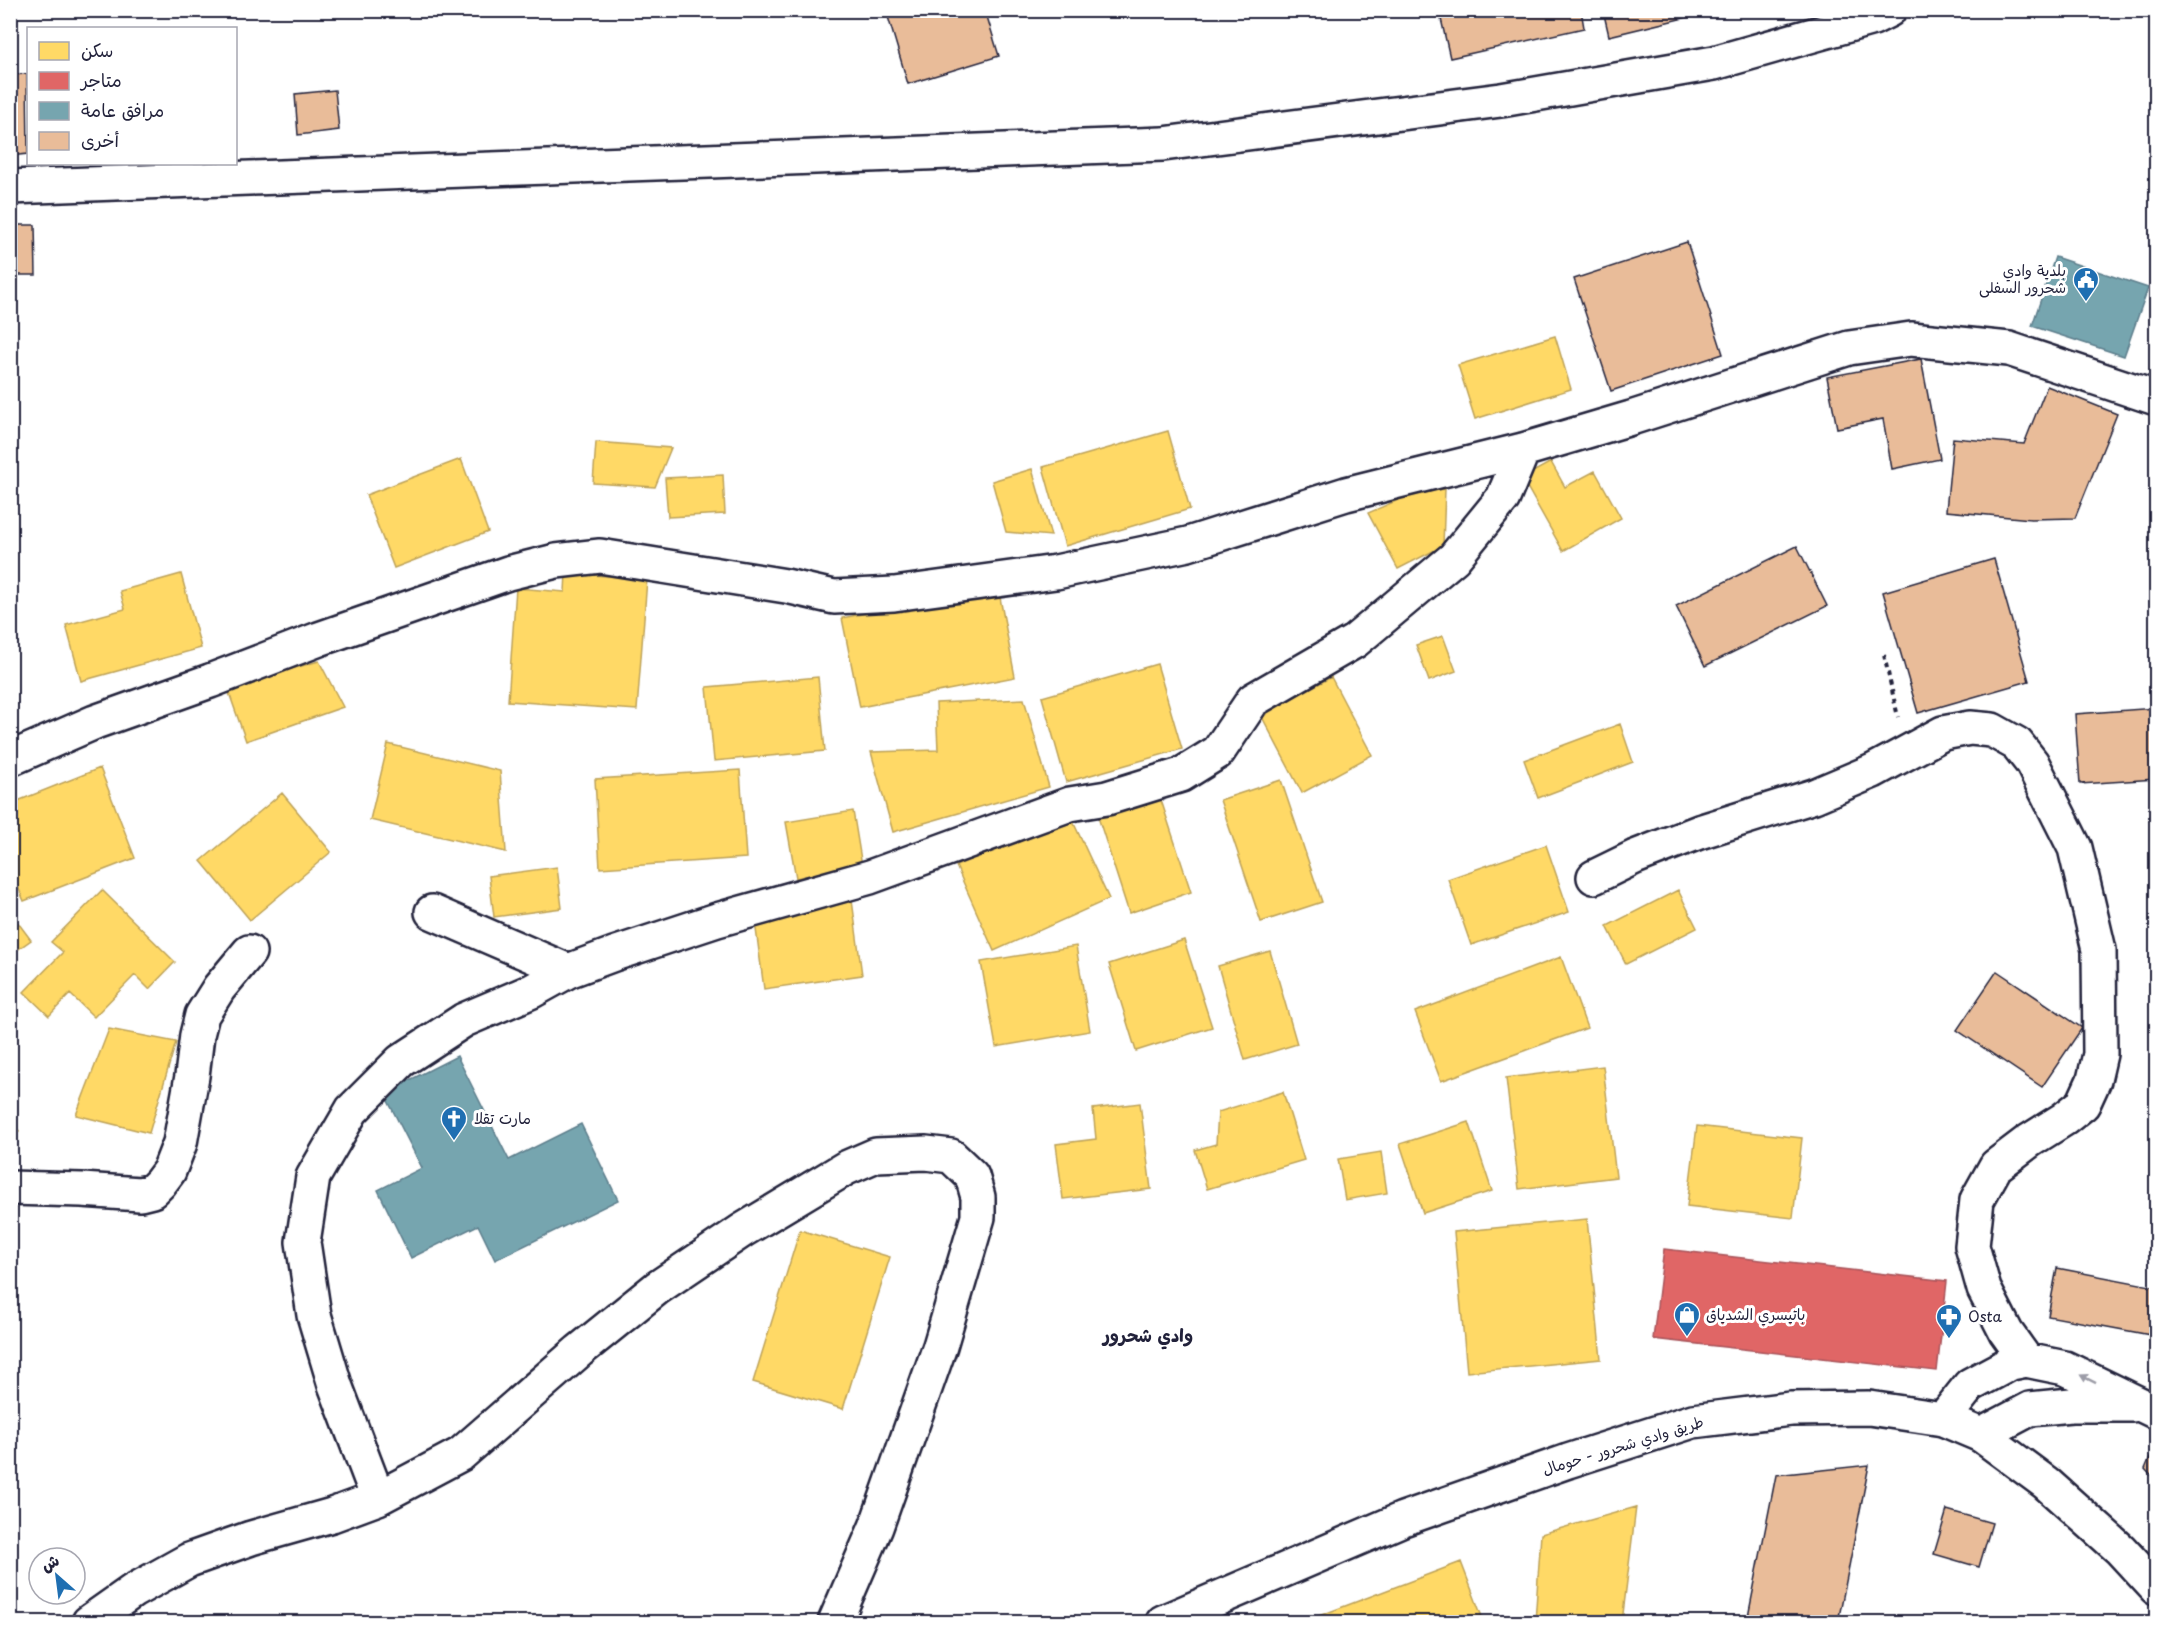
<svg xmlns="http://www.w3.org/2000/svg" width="2167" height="1633" viewBox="0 0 2167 1633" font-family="'Playpen Sans','Playpen Sans Arabic',sans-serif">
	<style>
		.homes { fill: #ffd966; stroke: #bda259; stroke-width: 1.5 }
		.shops { fill: #e06666; stroke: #a75259; stroke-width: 1.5 }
		.public { fill: #76a5af; stroke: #5d7e8c; stroke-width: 1.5 }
		.building { fill: #e9bc99; stroke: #22223b; stroke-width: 1.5 }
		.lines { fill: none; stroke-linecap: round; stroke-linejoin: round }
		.minor-casing { stroke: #22223b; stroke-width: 38 }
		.secondary-casing { stroke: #22223b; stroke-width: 38 }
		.path { stroke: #22223b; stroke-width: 4; stroke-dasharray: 4.5 4.5; stroke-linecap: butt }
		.minor { stroke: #fff; stroke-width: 33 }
		.secondary { stroke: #fff; stroke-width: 33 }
		.oneway { fill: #9c9ca7 }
		.labels { text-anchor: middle; stroke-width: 6; stroke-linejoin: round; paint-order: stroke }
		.poi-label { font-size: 15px; fill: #22223b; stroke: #fff; text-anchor: start }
		.street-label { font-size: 15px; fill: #22223b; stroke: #fff }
		.quarter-label { font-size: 18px; font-weight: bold; fill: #22223b; stroke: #fff }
	</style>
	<rect width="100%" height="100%" fill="#fff"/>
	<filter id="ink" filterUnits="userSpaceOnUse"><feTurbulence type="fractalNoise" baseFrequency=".0167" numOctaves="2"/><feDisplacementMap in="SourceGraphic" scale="12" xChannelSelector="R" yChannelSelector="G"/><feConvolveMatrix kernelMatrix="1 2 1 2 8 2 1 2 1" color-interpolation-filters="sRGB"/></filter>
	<g filter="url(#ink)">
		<path class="homes" d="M1555,336L1571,389L1475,419L1458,365Z
			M1168,431L1190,509L1065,546L1043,467Z
			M596,442L671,448L655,487L593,483Z
			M461,459L488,532L394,568L366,495Z
			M1551,462L1565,487L1595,471L1621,518L1563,551L1522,478Z
			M1032,469L1051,536L1006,532L992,481Z
			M723,475L725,514L668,517L665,478Z
			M1445,489L1443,546L1398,569L1368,513L1414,493Z
			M566,573L647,579L637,710L508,701L516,588L565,592Z
			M181,574L201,648L81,681L66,625L125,609L120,591Z
			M998,587L1015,677L860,707L842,618Z
			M1443,636L1456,671L1429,681L1416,645Z
			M319,661L343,707L246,741L227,687Z
			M1157,664L1182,749L1066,782L1042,697Z
			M818,677L825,751L714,761L707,687Z
			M1331,677L1372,755L1302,793L1261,715Z
			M1024,699L1049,787L893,832L871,752L938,750L936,703Z
			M1620,724L1633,762L1538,798L1524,760Z
			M388,744L500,771L506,852L370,820Z
			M100,768L135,858L24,901L10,868V804Z
			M740,770L746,858L600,868L595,779Z
			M1281,780L1322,902L1261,922L1220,800Z
			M282,793L331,852L250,920L201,861Z
			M1160,797L1191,892L1129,913L1098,817Z
			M853,811L862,866L796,878L786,822Z
			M1070,815L1109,899L994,951L956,866Z
			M1546,845L1569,912L1471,945L1448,879Z
			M557,867L562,908L494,917L489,876Z
			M102,890L175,962L149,989L135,975L94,1017L70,994L49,1016L24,992L63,952L51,942Z
			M1678,890L1697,928L1626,964L1607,926Z
			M852,900L862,975L764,989L754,914Z
			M10,912L31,940L10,955Z
			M1184,940L1212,1027L1136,1051L1109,964Z
			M1076,946L1090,1031L996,1047L981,962Z
			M1270,951L1297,1044L1245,1060L1218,966Z
			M1561,957L1587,1028L1441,1081L1415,1012Z
			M109,1029L176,1042L149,1133L76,1115Z
			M1603,1066L1616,1177L1519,1189L1506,1078Z
			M1283,1092L1304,1160L1207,1189L1195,1150L1216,1144L1218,1112Z
			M1140,1103L1151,1189L1063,1199L1056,1144L1096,1139L1093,1109Z
			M10,1121L19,1131L10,1138Z
			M1469,1122L1492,1191L1423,1213L1400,1144Z
			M1697,1126L1802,1138L1793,1218L1687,1206Z
			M1381,1152L1387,1193L1345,1200L1338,1159Z
			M1587,1219L1601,1359L1467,1372L1454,1232Z
			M800,1230L890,1257L843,1409L753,1382Z
			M1636,1507L1622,1622H1535L1541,1534Z
			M1461,1562L1484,1622H1303Z"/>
		<path class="shops" d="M1664,1249L1947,1281L1937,1371L1653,1339Z"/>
		<path class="public" d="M2055,257L2148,288L2124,356L2032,326Z
			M457,1056L509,1160L581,1124L618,1200L495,1260L478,1225L411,1258L378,1190L422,1168L384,1093Z"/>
		<path class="building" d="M886,10H985L999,56L908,84Z
			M1439,10H1581L1584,28L1450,58Z
			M1603,10H1717L1609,36Z
			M27,74L28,154L10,156V75Z
			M335,90L339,130L298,135L295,94Z
			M10,225H35L36,275H10Z
			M1687,242L1723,354L1611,391L1574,279Z
			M1921,359L1940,459L1892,469L1883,419L1837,428L1827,377Z
			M2047,386L2117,414L2075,518L2031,519L1946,511L1953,438L2024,444Z
			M1797,546L1827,606L1705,666L1676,606Z
			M1994,559L2029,681L1918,713L1883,592Z
			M2156,708V779L2080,784L2075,714Z
			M1997,971L2082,1028L2042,1087L1957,1030Z
			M2057,1268L2156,1287V1336L2048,1316Z
			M2156,1443V1481L2145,1469Z
			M1869,1465L1838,1622H1747L1776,1475Z
			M1947,1510L1992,1523L1979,1567L1934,1554Z"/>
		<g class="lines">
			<defs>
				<path id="minor" d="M10,187L1163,144L1501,100L1714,63L1873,18L1889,10
					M10,759L95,722L210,681L319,639L508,573L556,561L600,556L786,586L834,597L894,594L1056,572L1188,544L1346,494L1523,450L1631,418L1849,348L1911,339L2009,349L2156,398
					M1594,877L1635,857L1699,832L1814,796L1873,771L1943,733L1970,728L1992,730L2017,744L2032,763L2075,848L2099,950L2100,1054L2094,1080L2083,1104L2064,1119L2029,1141L1996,1166L1977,1200L1972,1246L1984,1289L2006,1332L2026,1360
					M432,912L568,971
					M10,1188L82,1190L140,1194L152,1191L160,1183L169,1171L180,1143L192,1076L197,1035L202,1015L219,988L249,952
					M1943,1419L1970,1385L2011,1363L2026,1360L2065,1368L2156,1412
					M1981,1435L2030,1409L2071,1405H2132
					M378,1498L335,1385L314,1315L303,1242L313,1177L352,1110L401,1061L464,1020L532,991L568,971L614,954L717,920L870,877L1070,804L1107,798L1181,775L1218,752L1253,700L1355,641L1454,558L1503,498L1523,450
					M89,1622L133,1591L189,1560L251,1538L332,1515L378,1498L461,1454L579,1351L657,1288L743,1230L846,1168L876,1155L926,1153L951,1156L972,1176L978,1197V1217L940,1346L876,1527L835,1622"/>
				<path id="secondary" d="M1163,1622L1403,1519L1568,1461L1693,1421L1791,1409L1869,1408L1943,1419L1981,1435L2046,1483L2120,1549L2156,1588"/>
			</defs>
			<use href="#minor" class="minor-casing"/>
			<use href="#secondary" class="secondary-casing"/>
			<path class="path" d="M1884,655L1898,717"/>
			<use href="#minor" class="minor"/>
			<use href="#secondary" class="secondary"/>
		</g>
		<defs><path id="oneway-solid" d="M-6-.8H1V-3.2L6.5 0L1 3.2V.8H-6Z" transform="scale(1.5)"/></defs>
		<use class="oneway" href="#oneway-solid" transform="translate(2088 1379) rotate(-153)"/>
	</g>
	<defs>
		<symbol id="civic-pin" viewBox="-11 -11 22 30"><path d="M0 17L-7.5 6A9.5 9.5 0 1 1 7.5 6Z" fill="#1f6fb2" stroke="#fff"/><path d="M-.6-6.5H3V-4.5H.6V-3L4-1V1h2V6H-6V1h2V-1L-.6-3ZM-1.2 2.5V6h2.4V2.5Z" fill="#fff"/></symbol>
		<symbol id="church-pin" viewBox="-11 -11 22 30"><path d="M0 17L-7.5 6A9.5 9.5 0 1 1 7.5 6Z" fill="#1f6fb2" stroke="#fff"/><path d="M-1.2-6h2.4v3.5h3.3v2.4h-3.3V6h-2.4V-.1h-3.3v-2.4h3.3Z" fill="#fff"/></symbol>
		<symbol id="shop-pin" viewBox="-11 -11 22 30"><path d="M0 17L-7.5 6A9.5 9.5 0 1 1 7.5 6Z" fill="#1f6fb2" stroke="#fff"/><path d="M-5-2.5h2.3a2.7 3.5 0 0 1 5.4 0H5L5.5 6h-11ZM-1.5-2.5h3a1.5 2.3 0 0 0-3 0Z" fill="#fff"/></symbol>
		<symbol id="pharmacy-pin" viewBox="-11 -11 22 30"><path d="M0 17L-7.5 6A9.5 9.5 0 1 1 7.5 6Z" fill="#1f6fb2" stroke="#fff"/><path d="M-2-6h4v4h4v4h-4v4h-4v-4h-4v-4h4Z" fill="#fff"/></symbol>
	</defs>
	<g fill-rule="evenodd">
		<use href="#civic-pin" x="2071" y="265" width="30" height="40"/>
		<use href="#church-pin" x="439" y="1104" width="30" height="40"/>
		<use href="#shop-pin" x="1672" y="1300" width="30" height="40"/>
		<use href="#pharmacy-pin" x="1934" y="1302" width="30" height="40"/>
	</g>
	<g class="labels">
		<g class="poi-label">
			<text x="2066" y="276" text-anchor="end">بلدية وادي<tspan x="2066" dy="17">شحرور السفلى</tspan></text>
			<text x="474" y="1124">مارت تقلا</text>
			<text x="1706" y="1320">باتيسري الشدياق</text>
			<text x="1968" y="1322">Osta</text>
		</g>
		<g class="street-label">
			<text transform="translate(1623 1446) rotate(-17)" y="5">طريق وادي شحرور - حومال</text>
		</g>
		<g class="quarter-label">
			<text x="1148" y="1342">وادي شحرور</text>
		</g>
	</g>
	<rect width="2167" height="1633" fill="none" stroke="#fff" stroke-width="36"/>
	<rect x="18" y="18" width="2131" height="1597" fill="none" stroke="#22223b" stroke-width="2" filter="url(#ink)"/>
	<rect x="27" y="27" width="210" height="138" fill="#ffffff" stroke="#a7a7b1" stroke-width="1.5"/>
	<rect x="39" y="42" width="30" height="18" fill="#ffd966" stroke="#a7a7b1" stroke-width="1.5"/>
	<text x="81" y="57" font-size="18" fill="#22223b">سكن</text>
	<rect x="39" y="72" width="30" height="18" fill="#e06666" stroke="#a7a7b1" stroke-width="1.5"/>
	<text x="81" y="87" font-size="18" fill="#22223b">متاجر</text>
	<rect x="39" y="102" width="30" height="18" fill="#76a5af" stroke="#a7a7b1" stroke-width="1.5"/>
	<text x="81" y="117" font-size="18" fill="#22223b">مرافق عامة</text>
	<rect x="39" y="132" width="30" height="18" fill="#e9bc99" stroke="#a7a7b1" stroke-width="1.5"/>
	<text x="81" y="147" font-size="18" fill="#22223b">أخرى</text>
	<g transform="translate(57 1576) rotate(332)"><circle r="28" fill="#ffffff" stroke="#a7a7b1" stroke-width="1.5"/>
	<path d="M0-4.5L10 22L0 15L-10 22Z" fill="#1f6fb2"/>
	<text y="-9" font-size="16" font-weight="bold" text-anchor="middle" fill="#22223b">ش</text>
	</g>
</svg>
